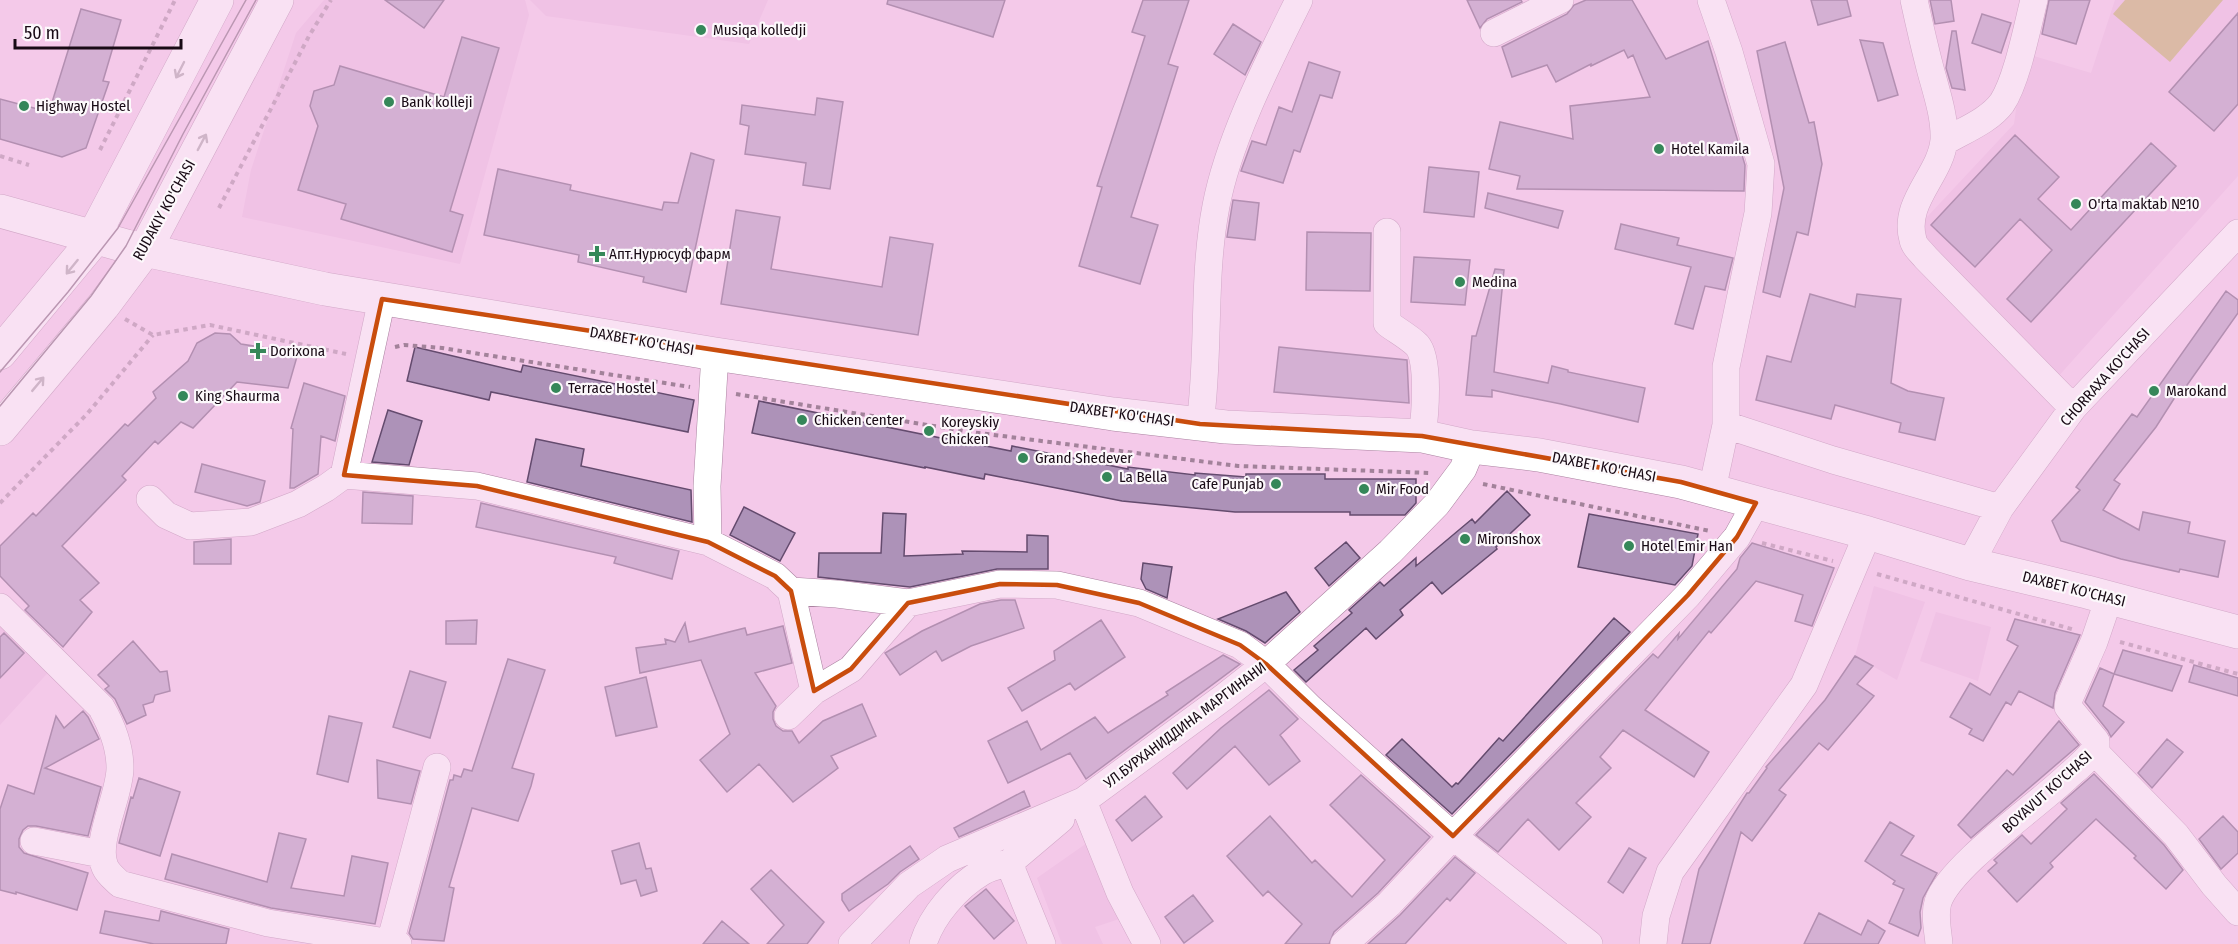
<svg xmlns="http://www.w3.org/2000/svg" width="2238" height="944" viewBox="0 0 2238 944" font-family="'Fira Sans Condensed',sans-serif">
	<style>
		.built { fill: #ebbadf }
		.garden { fill: #bda854 }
		.building { fill: #ad92b8; stroke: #644b6e; stroke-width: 1.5 }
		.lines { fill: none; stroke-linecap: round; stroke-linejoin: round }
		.minor-casing { stroke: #aa82a0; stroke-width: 28 }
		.major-casing { stroke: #aa82a0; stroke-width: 34 }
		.path { stroke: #a2829a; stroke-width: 4; stroke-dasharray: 4.5 4.5; stroke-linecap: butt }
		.minor { stroke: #fff; stroke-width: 27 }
		.major { stroke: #fff; stroke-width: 33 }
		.tram { stroke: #755b6f; stroke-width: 1.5 }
		.oneway { stroke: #a39da1 }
		.marked { fill: none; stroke: #c94d0d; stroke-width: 4.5; stroke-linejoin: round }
		.poi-dot { fill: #358759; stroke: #fcf8fb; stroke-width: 2 }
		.labels { text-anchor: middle; stroke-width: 4.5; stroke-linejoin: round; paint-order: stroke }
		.poi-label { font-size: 15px; fill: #180a15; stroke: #fcf8fb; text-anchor: start }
		.street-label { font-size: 15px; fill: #180a15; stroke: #fcf8fb }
	</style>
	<rect width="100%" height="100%" fill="#f4c9e9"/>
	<path class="built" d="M324,0H525L529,15L460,264L242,217L251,170L296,33Z
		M530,0H768L749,44L546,16Z
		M2115,0H2238V176L2056,379L1913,232L2014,124L2024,53L2091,73Z
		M1874,586L1925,602L1897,680L1855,656Z
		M0,607L54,666L0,725Z
		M1936,612L1991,627L1978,681L1920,661Z
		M1087,843L1119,919L1095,927L1103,944H1062L1037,878Z"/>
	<path class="garden" d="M2125,0H2223L2170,62L2113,14Z"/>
	<path class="building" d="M385,0H444L424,28Z
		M888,0H1005L993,37L887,4Z
		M1143,0H1189L1168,64L1178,67L1131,217L1158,225L1140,284L1079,266L1102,187L1097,186L1145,36L1132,32Z
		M1467,0H1521L1522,2L1487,19L1480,28Z
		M1586,0H1632L1666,59L1708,41L1745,165L1744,191L1517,189L1520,176L1489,169L1500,122L1573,139L1570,106L1650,97L1633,55L1628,58L1624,50L1591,66V64L1556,82L1547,65L1512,77L1502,47L1567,14L1574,5Z
		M1811,0H1847L1851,16L1818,25Z
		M1930,0H1951L1954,21L1935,24Z
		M2049,0H2090L2076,44L2042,34Z
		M81,9L121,20L103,81L109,82L86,148L62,157L0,139V99L49,112Z
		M2238,13V104L2214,131L2169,92Z
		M1982,14L2011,23L2001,53L1972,43Z
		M1233,24L1261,42L1245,75L1214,54Z
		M1952,31H1956L1965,90L1952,88L1946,68Z
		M462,37L499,48L450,211L463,215L452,252L341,219L346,204L298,190L318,126L310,106L314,91L334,85L340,66L444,97Z
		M1860,40L1883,43L1898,95L1878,101Z
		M1785,42L1809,123L1814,122L1822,164L1808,235L1797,232L1780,297L1763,292L1784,188L1757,51Z
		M1309,62L1340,72L1332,98L1320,95L1300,152L1294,150L1283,183L1241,171L1252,141L1266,145L1279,107L1292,112Z
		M817,98L843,102L830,189L803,185L806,163L745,154L749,126L740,124L742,105L815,115Z
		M2015,135L2059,177L2038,199L2071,230L2151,143L2176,166L2031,322L2007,299L2052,250L2020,219L1975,267L1931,225Z
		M691,153L714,160L686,292L643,282L644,277L578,262L579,255L484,235L498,169L571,185L570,190L662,210L664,202L678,203Z
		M1429,167L1479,172L1474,217L1424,212Z
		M1488,193L1563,211L1558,228L1485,208Z
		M1233,200L1259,203L1255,240L1227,237Z
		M736,210L780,217L771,269L882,287L890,237L933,244L918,335L721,304Z
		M1621,224L1679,238L1677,245L1733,258L1725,290L1705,286L1693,329L1675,324L1691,267L1615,249Z
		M1307,232L1371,233L1370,291L1306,290Z
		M1414,257L1470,260L1465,305L1411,302Z
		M1495,269L1504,270L1494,372L1548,383L1552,366L1568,370V372L1645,388L1638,422L1561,404L1492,390V397L1466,395L1472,336H1476Z
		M2226,291L2238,300V313L2180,395L2177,394L2156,427L2114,480L2120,484L2103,510L2139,530L2143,512L2190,522L2188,533L2225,541L2218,577L2180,569L2179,572L2121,559L2061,541L2052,521L2080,490L2076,487L2132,414L2137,417Z
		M1810,294L1855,307L1857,294L1901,299L1891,383L1908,391L1944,398L1935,440L1899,432L1901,423L1835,405L1831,419L1756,400L1767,356L1791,362Z
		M215,333L230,334L241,344L298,353L288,388L237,382L193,428L181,422L158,444L155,441L122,476L126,480L62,546L99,583L80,600L92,612L63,647L25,610L29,606L0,576V546L33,513L36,516L125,424L128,426L156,398L153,392L188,361L197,343Z
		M415,347L521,372L523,365L694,400L688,432L491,392L489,400L407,381Z
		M1279,347L1407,360L1409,403L1274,392Z
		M304,383L345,396L335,441L321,436L318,474L294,488H290L293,429L291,428Z
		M759,401L941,438V437L1011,451L1012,446L1128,469V467L1195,475V473L1246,477V474H1325V479H1416V503L1405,515H1350V512H1235L1122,501L985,474L984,479L925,467V468L752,433Z
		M388,410L422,421L409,465L372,462Z
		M536,439L584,449L581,466L691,490L692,522L527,482Z
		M202,464L265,481L260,502L247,506L195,492Z
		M1507,491L1530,515L1496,547L1497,549L1442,594L1432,582L1400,610L1403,615L1376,639L1366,628L1306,682L1294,670L1318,650L1314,646L1352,613L1349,610L1380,582L1384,586L1416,558V566L1472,519L1475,523Z
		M363,492L413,496L412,524L362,523Z
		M481,503L679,551L672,579L614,563L616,557L476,527Z
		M744,507L795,533L780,561L730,535Z
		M883,513L906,514L904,556L963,554L962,551L1027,552V535L1048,536V569H997L910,587L818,577L819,553H881Z
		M1589,514L1698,534L1692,566L1675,585L1578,567Z
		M231,539V564H194V542Z
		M1346,542L1360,558L1329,586L1315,568Z
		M1752,543L1834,568L1812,626L1795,621L1803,595L1756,581L1711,633L1709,631L1645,710L1709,752L1694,777L1623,730L1600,757L1611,768L1576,803L1591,817L1559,850L1528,819L1498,852L1476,835L1653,654L1658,658L1679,633L1678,639L1737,569L1740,558Z
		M1143,563L1172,567L1167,598L1146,589L1141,579Z
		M1286,592L1300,612L1265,643L1246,631L1218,619Z
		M1001,600H1015L1024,628L971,646L942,661L936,651L900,675L885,653L922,631L980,604Z
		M1614,618L1630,632L1452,814L1386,755L1402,739L1452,787L1456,783L1458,784L1499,738L1503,741Z
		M2015,619L2080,635L2055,693L2053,708L2019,691L2011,705L2006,702L1983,741L1969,734L1972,729L1950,717L1970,683L1990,695L2018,646L2007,640Z
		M477,620L476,644H446V621Z
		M1101,620L1125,657L1075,690L1070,683L1022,711L1008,688L1055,660L1054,651Z
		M685,623L689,642L745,628L747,635L783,626L792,663L755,673L776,706L773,712V719L776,726L783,731H792L799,743L823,721L862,704L876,736L831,756L838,768L793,802L759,764L727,792L700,760L730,734L701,660L640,673L636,648L666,644L665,639L675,642Z
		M4,633L24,653L0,678V637Z
		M133,641L160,672L167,671L170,691L155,695L153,702L143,705L146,715L127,724L115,699L105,689L109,686L98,675Z
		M2123,650L2182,666L2172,691L2114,674Z
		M1223,655L1240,664L1086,779L1070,753L1008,783L988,741L1027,721L1041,750L1095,717L1108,733L1168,695L1166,692Z
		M1855,656L1873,666L1857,684L1874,696L1828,750L1819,743L1779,790L1786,795L1752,841L1741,832L1710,944H1682L1699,869L1747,793H1749L1767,768L1766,767L1825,700Z
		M508,659L545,670L512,768L534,774L531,786L518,821L472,808L449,887L454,888L444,941L413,939L409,933L450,780H453L454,775L461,777L464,769L472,771Z
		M2194,665L2238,678V696L2189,682Z
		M2100,668L2114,674L2103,706L2124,722L2111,737L2108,731L2085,702Z
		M410,671L446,682L430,738L393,727Z
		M646,677L657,727L616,736L605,687Z
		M1269,690L1298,719L1280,735L1300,761L1269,785L1235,746L1187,789L1173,773L1221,728Z
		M83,711L88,717L99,739L45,768L101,787L88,836L36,826H28L23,830L19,839V847L24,853L88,873L77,910L16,892V894L0,890V809L8,785L34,794L56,716L64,728Z
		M329,716L362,723L348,782L317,774Z
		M2059,721L2079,745L1971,838L1958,825L2007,770L2013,775Z
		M2167,739L2183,752L2152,788L2138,773Z
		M377,760L420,771L411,804L378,798Z
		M2094,774L2164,845L2183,870L2166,889L2134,858L2136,856L2096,819L2050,863L2053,867L2017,902L1988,871L1997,863L1994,860L2022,835L2031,844L2067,809L2061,803Z
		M1361,775L1430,837L1378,893L1334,932L1329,944H1285L1302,924L1268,891L1263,896L1227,856L1270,816L1312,863L1315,860L1352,897L1385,860L1330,805Z
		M139,778L180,792L160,856L119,843L131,797L133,798Z
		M1024,791L1030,806L959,837L954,828Z
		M1145,796L1162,817L1132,841L1116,820Z
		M2223,816L2238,832V853L2221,869L2199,839Z
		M1890,822L1914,836L1901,855L1937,873L1923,898L1920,912L1921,928L1918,936L1889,923L1904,889L1893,884L1895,881L1865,861Z
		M279,833L306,839L291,888L344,896L352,856L388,863L375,924L271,908L165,879L172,854L267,882Z
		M639,843L646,869L651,868L657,891L641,896L636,880L621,884L612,851Z
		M910,846L919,859L900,872L888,884L849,911L842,900V894Z
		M1629,848L1646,858L1623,893L1608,882Z
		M1455,857L1475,873L1450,901L1447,898L1405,944H1368L1400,915Z
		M771,870L824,922L807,944H767L784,925L751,889Z
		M986,889L1014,921L994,939L965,906Z
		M1193,895L1213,921L1184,943L1165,917Z
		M105,911L159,921L161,911L229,929L226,944H154L100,933Z
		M1819,913L1861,935L1868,920L1885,931L1878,944H1804Z
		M722,921L749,944H703Z"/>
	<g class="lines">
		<defs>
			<path id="minor" d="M1711,0L1729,52L1761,164L1758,213L1726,367V425L1712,490
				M1914,0C1919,23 1924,45 1930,68C1936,91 1945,116 1944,140C1941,175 1902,202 1913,240C1914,246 1922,253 1926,258L2073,408
				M1494,33L1560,0
				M1944,142C1962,131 1989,121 2002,103C2017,80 2027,28 2034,0
				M1387,232V323C1396,330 1409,337 1417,345C1430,359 1425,417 1422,436
				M382,299L344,475L477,486L708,542L775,576L791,591L837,594L908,603L1000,584L1057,585L1139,603L1240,645L1266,664L1309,707L1453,836L1688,595L1737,537L1756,503
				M1200,424C1210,352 1202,278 1216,206C1229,138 1268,63 1299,0
				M1726,425L1833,460L2000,508
				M150,499L166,515L190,526L251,522L298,504L326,488L344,475
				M708,542L707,486L715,354
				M1970,564L2000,508L2073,408L2238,233
				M791,591L814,691L851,669L908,603
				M0,607L101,707C112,726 120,746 120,768C120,796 94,842 105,867C108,874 115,879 120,884L268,923L398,944
				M788,716L814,691
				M2094,751L2176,835L2214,885L2238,912
				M1083,801L1120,893L1147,944
				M34,841L101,854
				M390,943L437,767
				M852,944L909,885L947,859L1083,801L1224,697L1266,664L1390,552L1437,504L1463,469L1472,447
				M923,944C932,915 957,887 982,872C990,867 1001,865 1009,863
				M1042,944L1009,863L1061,819
				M1344,944L1389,904L1453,836L1589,944
				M1653,944L1656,916L1670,872L1804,685L1868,533
				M1939,944C1938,931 1934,915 1938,902C1950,866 2037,806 2067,777C2077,768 2090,758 2096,747V741L2068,707L2069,699L2094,642L2109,598"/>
			<path id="major" d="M0,211L126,246L325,289L715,354L1113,414L1226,427L1422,436L1472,447L1539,455L1681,482L1868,533L1970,564L2087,592L2238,632
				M0,353L88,247L217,0
				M0,429L103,306L145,250L277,0"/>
		</defs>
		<use href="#minor" class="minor-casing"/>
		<use href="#major" class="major-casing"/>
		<path class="path" d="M100,150L175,0
			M0,156L29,165
			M219,208L309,36L331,0
			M125,319L153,335L210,325L346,354
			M395,347L404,345L442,348L690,387
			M736,394L971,432L1238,466L1431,473
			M1483,484L1710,531
			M0,503L87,414L153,335
			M1762,543L1833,561
			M1877,574L2075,630
			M2120,642L2238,674"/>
		<use href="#minor" class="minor"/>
		<use href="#major" class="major"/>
		<path class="tram" d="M0,372L68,292L118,228L246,0
			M0,406L91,296L126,246L183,134L256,0"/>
	</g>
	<defs><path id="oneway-shaft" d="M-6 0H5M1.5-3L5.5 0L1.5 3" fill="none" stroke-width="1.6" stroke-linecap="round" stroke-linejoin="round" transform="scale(1.5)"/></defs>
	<g class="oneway">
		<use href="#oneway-shaft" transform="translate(180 70) rotate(117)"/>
		<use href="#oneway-shaft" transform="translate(202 142) rotate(-62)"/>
		<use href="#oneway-shaft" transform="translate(72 267) rotate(129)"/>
		<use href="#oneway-shaft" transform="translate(38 384) rotate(-50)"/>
	</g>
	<path d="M0 0H2238V944H0ZM382,299L1200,424L1422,436L1681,482L1756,503L1737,537L1688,595L1453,836L1266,664L1240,645L1139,603L1057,585L1000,584L908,603L851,669L814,691L791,591L775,576L708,542L477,486L344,475Z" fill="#f4c9e9" fill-opacity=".55" fill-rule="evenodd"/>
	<path class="marked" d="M382,299L1200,424L1422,436L1681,482L1756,503L1737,537L1688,595L1453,836L1266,664L1240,645L1139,603L1057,585L1000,584L908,603L851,669L814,691L791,591L775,576L708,542L477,486L344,475Z"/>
	<g class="poi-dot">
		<circle cx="701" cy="30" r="6"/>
		<circle cx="389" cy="102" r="6"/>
		<circle cx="24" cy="106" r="6"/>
		<circle cx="1659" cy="149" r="6"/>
		<circle cx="2076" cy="204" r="6"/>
		<path d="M594 245h6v6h6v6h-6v6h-6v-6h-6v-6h6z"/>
		<circle cx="1460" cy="282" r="6"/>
		<path d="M255 342h6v6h6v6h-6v6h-6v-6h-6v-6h6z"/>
		<circle cx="556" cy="388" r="6"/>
		<circle cx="2154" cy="391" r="6"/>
		<circle cx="183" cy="396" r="6"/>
		<circle cx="802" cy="420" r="6"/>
		<circle cx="929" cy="431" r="6"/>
		<circle cx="1023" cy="458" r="6"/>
		<circle cx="1107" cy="477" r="6"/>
		<circle cx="1276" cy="484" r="6"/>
		<circle cx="1364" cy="489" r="6"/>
		<circle cx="1465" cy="539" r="6"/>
		<circle cx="1629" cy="546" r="6"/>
	</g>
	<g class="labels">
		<g class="poi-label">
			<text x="713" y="35">Musiqa kolledji</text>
			<text x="401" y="107">Bank kolleji</text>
			<text x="36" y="111">Highway Hostel</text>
			<text x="1671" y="154">Hotel Kamila</text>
			<text x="2088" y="209">O'rta maktab №10</text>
			<text x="609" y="259">Апт.Нурюсуф фарм</text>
			<text x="1472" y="287">Medina</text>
			<text x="270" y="356">Dorixona</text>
			<text x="568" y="393">Terrace Hostel</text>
			<text x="2166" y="396">Marokand</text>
			<text x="195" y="401">King Shaurma</text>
			<text x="814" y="425">Chicken center</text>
			<text x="941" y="427">Koreyskiy<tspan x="941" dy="17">Chicken</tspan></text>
			<text x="1035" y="463">Grand Shedever</text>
			<text x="1119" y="482">La Bella</text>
			<text x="1264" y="489" text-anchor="end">Cafe Punjab</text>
			<text x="1376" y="494">Mir Food</text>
			<text x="1477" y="544">Mironshox</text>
			<text x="1641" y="551">Hotel Emir Han</text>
		</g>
		<g class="street-label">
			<text transform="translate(164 210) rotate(-61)" y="5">RUDAKIY KO'CHASI</text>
			<text transform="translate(642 341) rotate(10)" y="5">DAXBET KO'CHASI</text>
			<text transform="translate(2105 377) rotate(-48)" y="5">CHORRAXA KO'CHASI</text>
			<text transform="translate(1122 414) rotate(8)" y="5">DAXBET KO'CHASI</text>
			<text transform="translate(1604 467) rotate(11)" y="5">DAXBET KO'CHASI</text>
			<text transform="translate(2074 589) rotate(14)" y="5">DAXBET KO'CHASI</text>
			<text transform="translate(1185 725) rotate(-37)" y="5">УЛ.БУРХАНИДДИНА МАРГИНАНИ</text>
			<text transform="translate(2047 792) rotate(-42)" y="5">BOYAVUT KO'CHASI</text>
		</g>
	</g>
	<path d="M15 39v9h166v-9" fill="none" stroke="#180a15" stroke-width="3"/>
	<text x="24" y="39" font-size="18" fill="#180a15" stroke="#fcf8fb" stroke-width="4.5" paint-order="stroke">50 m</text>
</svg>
